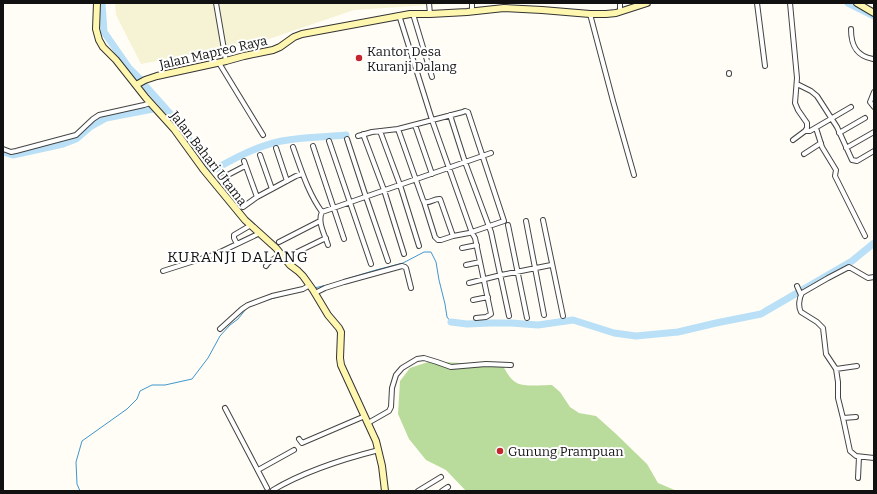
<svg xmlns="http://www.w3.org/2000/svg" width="877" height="494" viewBox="0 0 877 494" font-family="Bitter,serif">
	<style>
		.farmland { fill: #f6f3d4 }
		.forest { fill: #b9dc9c }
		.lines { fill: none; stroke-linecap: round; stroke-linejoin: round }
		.stream { stroke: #3f96cf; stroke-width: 1 }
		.river { stroke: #b9e0f7; stroke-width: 7 }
		.street-casing { stroke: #444; stroke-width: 6 }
		.secondary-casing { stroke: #333; stroke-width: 8 }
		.street { stroke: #fff; stroke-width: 4 }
		.secondary { stroke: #fff6b0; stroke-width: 6 }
		.poi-dot { fill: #c4262e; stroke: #fff; stroke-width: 1.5 }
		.labels { text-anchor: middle; stroke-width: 4; stroke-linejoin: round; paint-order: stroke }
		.poi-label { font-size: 13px; fill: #111; stroke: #fff; text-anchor: start }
		.street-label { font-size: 13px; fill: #111; stroke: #fff }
		.quarter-label { font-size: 15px; letter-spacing: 1px; fill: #111; stroke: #fff }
	</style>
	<rect width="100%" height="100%" fill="#fffdf5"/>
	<path class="farmland" d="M115,3H461L354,10L263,41L141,64L116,15Z"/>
	<path class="forest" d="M431,361L503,366C507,373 510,379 517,383C524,387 544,385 552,385L560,392L570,407L579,413L596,416L615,433L647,464L658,483L677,491H466L446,470L426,460L409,439L398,414L400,381L410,368Z"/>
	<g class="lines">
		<path class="stream" d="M343,280L376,270L403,263L424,252H431L436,262L439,280L445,304L447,317L451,322
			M314,288L336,283
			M263,301L289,294
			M80,491L77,484L76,462L82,441L127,409L137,399L140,391L152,385H165L192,379L208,358L220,336L230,325L238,319L246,309"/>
		<path class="river" d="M102,3L104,32L129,68L141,80
			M848,3L874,16
			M143,83L175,119L208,167L214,170C236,157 263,143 288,140C307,137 327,137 346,135
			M3,152L13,155L63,144L76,139L90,127L106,118L153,109
			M451,322L467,324L491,323H511L538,325L573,320L614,333L636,336L678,332L716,323L761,314L852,261L874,243"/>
		<defs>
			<path id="street" d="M216,3L226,61
				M429,3L430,14
				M472,3V11
				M620,3V12
				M757,3L765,66
				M790,3L797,78L795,103L798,110L807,123V128L805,131L793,140
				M413,14L432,77
				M590,14L613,101L634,175
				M399,15L433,123L472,233L475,238L491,314L486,317L476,318
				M851,29C851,45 856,56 873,59
				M219,63L263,135
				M729,73V74
				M797,84L811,91L817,96L837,127L852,160L857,161L874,151
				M874,92L870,102L874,107
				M450,115L465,162L491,232L509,316
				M415,125L432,174
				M816,128L822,147L836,170L835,176L865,236
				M398,129L423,200L424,202C430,204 434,198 440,199L453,236
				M380,131L400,185L419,246
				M806,131H810L851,107
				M839,133L865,118
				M363,134L384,190L404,254
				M358,136L372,132L398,129L463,112L465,111L468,112L504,221L469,233L453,236L441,240H438L435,237L424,202
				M347,139L366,197L388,261
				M329,141L371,264
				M313,146L344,239
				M293,147C301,169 308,193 322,212L491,153
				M276,148L287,181
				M846,148L874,132
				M3,149L11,152L16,151L76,135L93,119L99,115L144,105L150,103
				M804,154L821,143
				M260,155L272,189
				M244,161L257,197
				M222,178L245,166
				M243,207L257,197L296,176L302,174
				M322,212C317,222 325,235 328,245
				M543,220L563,316
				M526,221L544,315
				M508,225L527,318
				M279,242L320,221
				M237,244L234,238V235L251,225
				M462,248L477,245
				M289,256L326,238
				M466,265L480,262
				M266,266L268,263L281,254
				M163,271L216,254L260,233
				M874,277L868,278L849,267L828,278L802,293C799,298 798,307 801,312L817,322L823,328L826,354L836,369L838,382V398L843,418L850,451L856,456L874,458
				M469,283L501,275L551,265
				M797,286L801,295
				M315,293L325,288L344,282L402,266L405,267L406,268L411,288
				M473,300L488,297
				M220,329L242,309L248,305L272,296L303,289L310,285
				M836,369L857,366
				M225,408L267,488
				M843,418L856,417
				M368,423L389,411L391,407L392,388L396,375L402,368L417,359L424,358L437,362L451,367L486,364L511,365
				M299,439L302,443L365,416
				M258,470L294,450
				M858,478L859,457
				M273,490C305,471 343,459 379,450
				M418,491L441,477
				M442,491L448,487"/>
			<path id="secondary" d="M97,3L96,29L99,40L103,47L116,60L146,98L174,129L203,169L245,220L276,248L290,265L298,271L303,276L313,290L328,315L339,328L341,332L340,358L341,365L376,441L382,466L385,491
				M857,3L874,13
				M136,85L145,80L157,76L226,61L244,56L273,50L280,47L294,37L302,34L410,14H430L467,12L504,8L542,10L590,14H606L616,13L647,3"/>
		</defs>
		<use href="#street" class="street-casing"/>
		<use href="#secondary" class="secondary-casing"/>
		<use href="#street" class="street"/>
		<use href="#secondary" class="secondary"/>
	</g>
	<g class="poi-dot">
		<circle cx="359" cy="58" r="4"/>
		<circle cx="500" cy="451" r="4"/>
	</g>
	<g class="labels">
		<g class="poi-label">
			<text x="367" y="56">Kantor Desa<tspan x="367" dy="15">Kuranji Dalang</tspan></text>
			<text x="508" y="456">Gunung Prampuan</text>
		</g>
		<g class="street-label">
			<text transform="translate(213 52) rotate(-13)" y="5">Jalan Mapreo Raya</text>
			<text transform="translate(209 158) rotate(52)" y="5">Jalan Bahari Utama</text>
		</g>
		<g class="quarter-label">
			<text x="238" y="262">KURANJI DALANG</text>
		</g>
	</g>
	<rect width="877" height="494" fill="none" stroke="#111111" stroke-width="8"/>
</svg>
